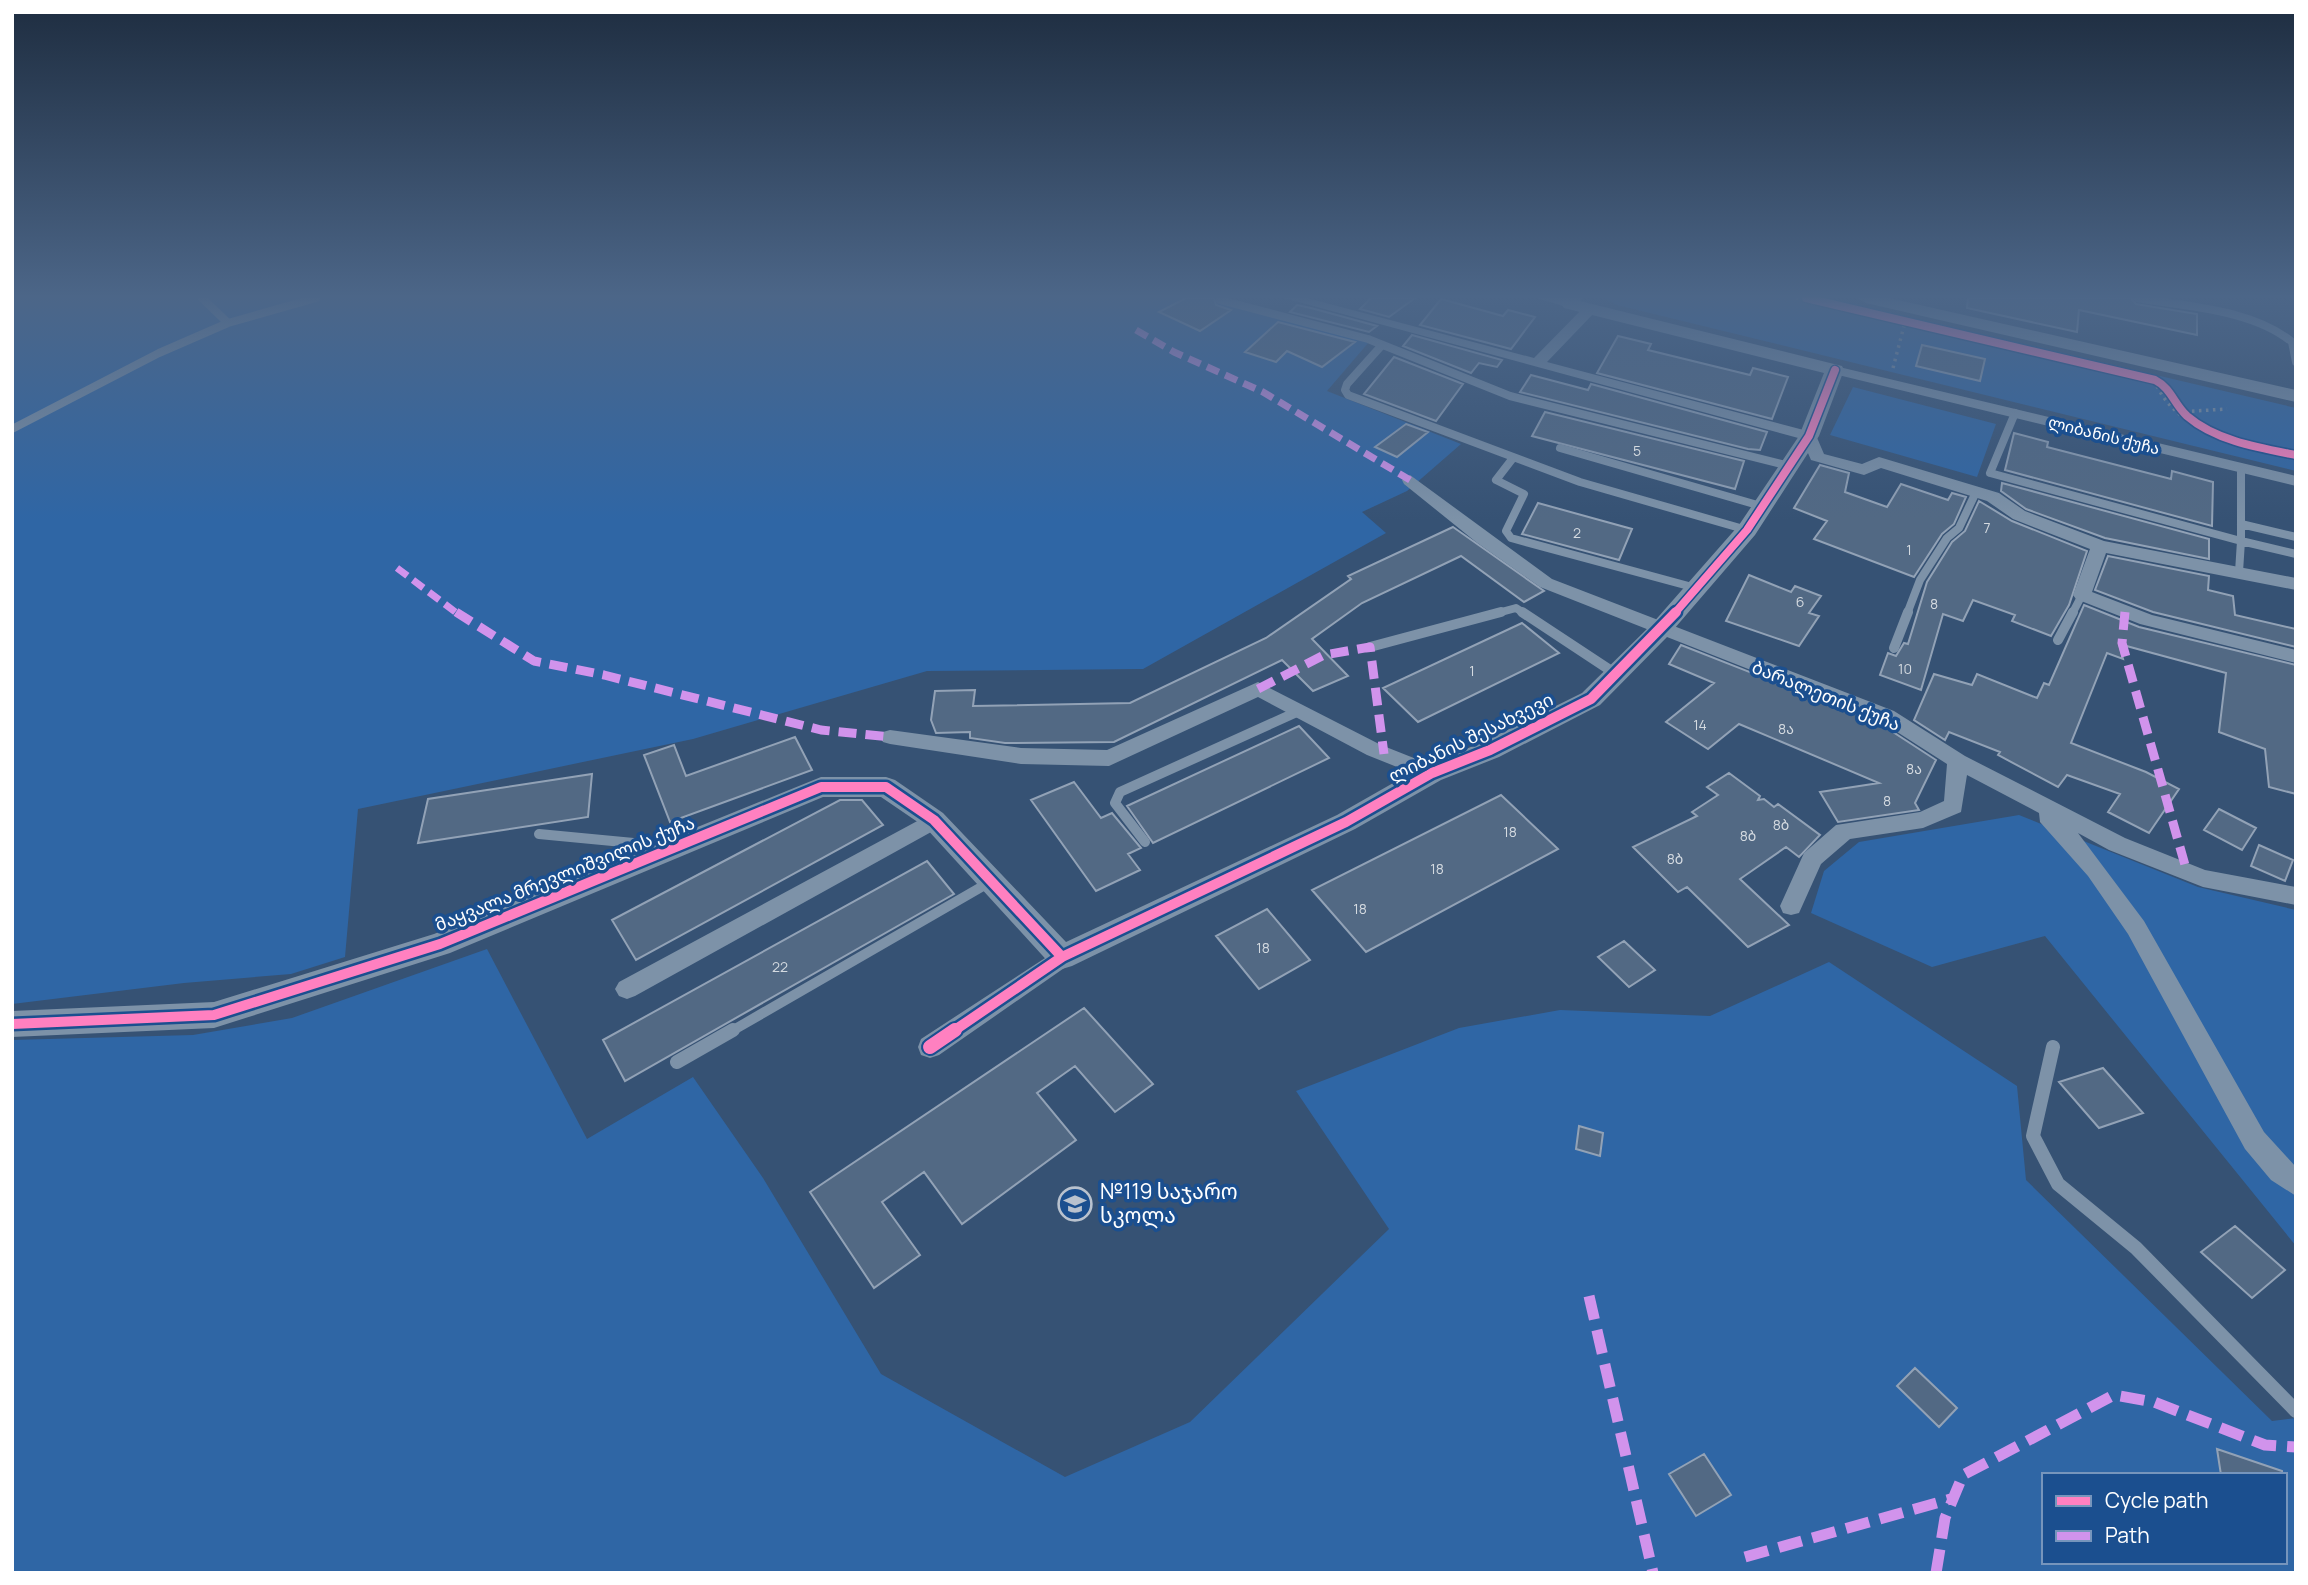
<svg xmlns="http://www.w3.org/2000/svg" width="2308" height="1585" viewBox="0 0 2308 1585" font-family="Manrope,'Noto Sans Georgian',sans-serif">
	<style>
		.green { fill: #2f66a5; fill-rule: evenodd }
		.building { fill: #526984; stroke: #92a2b6; stroke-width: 2 }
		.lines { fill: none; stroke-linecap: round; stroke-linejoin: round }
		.path { stroke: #7d92a8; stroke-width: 3.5; stroke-dasharray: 2.5 4.5; stroke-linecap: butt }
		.service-far2 { stroke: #7d92a8; stroke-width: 8 }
		.service-far1 { stroke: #7d92a8; stroke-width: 10 }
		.service { stroke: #7d92a8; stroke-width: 14 }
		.minor { fill: #7d92a8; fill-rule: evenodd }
		.tertiary { fill: #7d92a8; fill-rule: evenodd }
		.quiet-far2 { stroke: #d193ec; stroke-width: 7; stroke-dasharray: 13 7; stroke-linecap: butt }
		.quiet-far1 { stroke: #d193ec; stroke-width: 9; stroke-dasharray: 18 9; stroke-linecap: butt }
		.quiet { stroke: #d193ec; stroke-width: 11; stroke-dasharray: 24 11; stroke-linecap: butt }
		.cycleway-far2-casing { stroke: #1b4f8f; stroke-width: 11 }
		.cycleway-far1-casing { stroke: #1b4f8f; stroke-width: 15 }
		.cycleway-casing { stroke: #1b4f8f; stroke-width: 18 }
		.cycleway-far2 { stroke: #ff80c0; stroke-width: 8 }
		.cycleway-far1 { stroke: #ff80c0; stroke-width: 10 }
		.cycleway { stroke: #ff80c0; stroke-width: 14 }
		.labels { text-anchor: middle; stroke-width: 7; stroke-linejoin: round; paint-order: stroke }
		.number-label { font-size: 14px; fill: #d4dae0 }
		.far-street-label { font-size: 16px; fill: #fff; stroke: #1b4f8f }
		.street-label { font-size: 18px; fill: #fff; stroke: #1b4f8f }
		.near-poi-label { font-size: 21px; fill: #fff; stroke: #1b4f8f; text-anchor: start }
	</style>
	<rect width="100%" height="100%" fill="#365274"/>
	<path class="green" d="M12,298H1199L1369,342L1327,391L1461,444L1407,491L1362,512L1386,533L1143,669L927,671L693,739L358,809L345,957L291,974L184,983L12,1004Z
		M1603,298H1827L2296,408V471L1617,305Z
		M1853,387L1996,424L1977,477L1830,435Z
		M2019,815L2198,887L2296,910V1246L2045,936L1932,967L1811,913L1824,871L1859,842Z
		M487,949L587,1139L693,1077L763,1178L881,1374L1065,1477L1190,1422L1389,1229L1296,1091L1459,1028L1560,1010L1710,1016L1829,962L2017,1086L2026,1180L2272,1421L2296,1418V1573H12V1040L193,1035L292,1018ZM2044,1475H2285V1562H2044Z"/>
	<path class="building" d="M1186,298H1214L1216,305L1231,310L1200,331L1159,312Z
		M1371,298H1415L1389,317L1360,309Z
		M1968,298H2131L2136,304L2197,314V335L2079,310L2077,332L1967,308Z
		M1441,299L1503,316L1508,310L1535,317L1511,349L1420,325Z
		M1297,305L1311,308L1377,326L1369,332L1290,312Z
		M1278,322L1355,342L1322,367L1287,351L1276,362L1245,352Z
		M1412,335L1502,360L1497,367L1479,363L1471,373L1403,346Z
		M1618,336L1651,344L1648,350L1750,375L1753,368L1788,377L1772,419L1597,373Z
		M1922,345L1985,359L1980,381L1916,366Z
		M1394,357L1463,384L1436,421L1364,394Z
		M1531,375L1588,390L1591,384L1767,432L1760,450L1748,449L1520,392Z
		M1545,412L1744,461L1735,489L1532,436Z
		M1406,424L1428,432L1397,457L1375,447Z
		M2014,433L2048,442L2047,447L2171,479L2172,471L2213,482L2212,526L2005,470Z
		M1820,465L1849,473L1845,492L1887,507L1901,484L1948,500L1952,493L1966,497L1954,524L1942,534L1914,577L1814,539L1827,521L1794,508Z
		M2002,483L2209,539V559L2105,538L2026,509L2001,491Z
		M1979,501L2012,521L2087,551L2069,605L2051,636L2012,621L2015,615L1973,600L1963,621L1943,614L1921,690L1880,675L1888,653L1896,656L1904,643L1908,644L1927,582L1952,542L1965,531Z
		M1538,503L1632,529L1619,560L1522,534Z
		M1453,527L1544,591L1524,602L1461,556L1362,603L1312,639L1348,676L1313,691L1282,660L1114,742L1005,743L970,738V732L936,733L931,720L935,691L975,690L973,706L1130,703L1266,638L1351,579L1348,576Z
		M2108,556L2209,576L2208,590L2233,596L2235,615L2296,629V647L2153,612L2095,590Z
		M1749,575L1791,592L1795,586L1821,596L1809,613L1819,616L1799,646L1726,621Z
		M2084,605L2139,627L2296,665V794L2269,787L2265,749L2219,732L2226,673L2119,644L2123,659L2107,653L2071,743L2146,772L2179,789L2149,833L2108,812L2120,794L2067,775L2058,787L1998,755L2000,752L1949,732L1945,740L1914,720L1934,674L1972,685L1977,674L2037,698L2044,683L2049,685Z
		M1522,623L1559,653L1418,722L1383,688Z
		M1681,645L1879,723L1936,760L1915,803L1919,810L1838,822L1820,792L1879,783L1739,724L1708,749L1666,722L1714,683L1669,664Z
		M1299,726L1329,758L1153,843L1127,806Z
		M795,737L812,770L670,822L644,755L674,745L686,776Z
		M1729,773L1760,796L1758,800L1764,799L1774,807L1778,804L1820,835L1799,857L1786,847L1740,879L1789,925L1748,947L1687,887L1678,892L1633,847L1697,816L1692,812L1718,795L1707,787Z
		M592,774L588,817L418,843L428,799Z
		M1074,782L1101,818L1112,813L1141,848L1128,854L1140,870L1096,891L1031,800Z
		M1501,795L1558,849L1366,952L1312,890Z
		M840,800H862L883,825L636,960L612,920Z
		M2219,809L2256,828L2242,850L2204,830Z
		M2259,845L2293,860L2285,881L2251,866Z
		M927,861L954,894L625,1081L603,1040Z
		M1267,909L1310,960L1259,989L1216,936Z
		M1624,941L1655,970L1629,987L1598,957Z
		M1084,1008L1153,1084L1115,1112L1075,1066L1037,1093L1076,1140L962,1224L924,1172L882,1202L920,1255L874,1288L810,1192Z
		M2103,1068L2143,1113L2099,1128L2059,1082Z
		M1579,1126L1603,1133L1600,1156L1576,1149Z
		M2235,1226L2285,1270L2252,1298L2201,1252Z
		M1915,1368L1957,1408L1939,1427L1897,1386Z
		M2217,1449L2282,1471V1475H2221Z
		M1704,1454L1731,1495L1696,1516L1669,1474Z"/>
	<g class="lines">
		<path class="path" d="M1796,298L1853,312
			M1893,368L1904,326
			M2157,386C2173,419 2205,430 2237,445
			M2178,412L2227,409"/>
		<path class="service-far2" d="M202,298L228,323
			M2137,298C2187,307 2252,309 2292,342L2296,362
			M1220,300L1368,339L1510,396L1789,466
			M1382,345L1347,384L1345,390L1348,395L1580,482L1747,530
			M2015,413L1990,473L2241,541V468
			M12,429L159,353L228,323L316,298
			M1560,448L1761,506
			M1513,458L1496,480L1524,494L1506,531L1511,538L1696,588
			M2241,524L2296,537
			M2239,572L2241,541L2296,554
			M1494,614L1516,608L1525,614
			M1907,614L1920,580L1947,538L1959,528L1976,492
			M2072,614L2082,595"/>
		<path class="service-far1" d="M1522,612L1616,674
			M2058,640L2073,612
			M1370,647L1501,612
			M1894,648L1908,612
			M539,834L665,846
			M1145,842L1115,803L1120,792L1299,711
			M730,1032L990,882"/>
		<path class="service" d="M2053,1047L2033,1136L2058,1184L2136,1248L2296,1411
			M677,1062L733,1030"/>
		<path class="minor" d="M1284,298H1307L1534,358L1585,306H1595V312L1547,362L1815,433L1824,454L1862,464L1879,457L1999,493L2025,511L2104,541L2296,578V590L2106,553L2092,592L2152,615L2296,650V663L2140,624L2076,599L2073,595L2090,549L2013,519L1987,501L1881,468L1864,475L1811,460L1802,439Z
			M1537,298H1562L1577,304L1570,308Z
			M1835,366L2296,476V486L1830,373V367Z
			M1410,475L1552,579L1894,711L1965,756L2125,838L2205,870L2296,887V905L2203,887L2109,850L2078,833L2144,921L2264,1132L2296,1167V1196L2271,1180L2245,1149L2128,934L2088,876L2040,822L2039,813L1967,775L1961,812L1923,828L1850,839L1821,864L1799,913L1791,915L1783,913L1780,906L1804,853L1836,825L1920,812L1944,801L1947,764L1880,721L1540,587L1476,542L1404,484L1402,480Z
			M1258,682L1381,745L1439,768L1442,773L1439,778L1432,781L1367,755L1258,697L1109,766L1021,764L890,744L883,742L880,737L883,732L890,730L1021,748L1107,750Z
			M934,812L942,814L945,820L942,826L635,996L627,999L619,996L615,989L619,982Z
			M1062,947L1070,950L1074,957L1070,964L939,1055L930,1058L921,1055L918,1047L921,1039Z"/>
		<path class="tertiary" d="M1565,298H1583L1580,301L1842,366L1844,370L1819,436L1755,535L1668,636L1600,705L1499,757L1441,780L1355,829L1072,966L1062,969L1052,966L925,827L881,797H823L450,953L214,1028L12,1037V1011L214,1002L434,934L821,777H886L895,780L943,813L1066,942L1337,815L1423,766L1481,743L1582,693L1652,624L1739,525L1799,436L1824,373L1564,308L1561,304Z
			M1857,298H1889L2296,390V402L1866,303Z"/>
		<path class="quiet-far2" d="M1136,330L1174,352L1263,392L1410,480
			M397,568L458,614"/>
		<path class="quiet-far1" d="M456,612L534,661L604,675L821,730L890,737
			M2125,612L2122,643L2187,872
			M1258,689L1324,655L1370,647L1384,754"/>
		<path class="quiet" d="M1589,1296L1653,1573
			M1745,1557L1954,1498
			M1936,1573L1945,1518L1963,1475L2114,1395L2154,1402L2265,1445L2296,1447"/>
		<defs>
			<path id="cycleway-far2" d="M1806,298L2155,380C2171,388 2174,404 2187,416C2216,441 2260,448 2296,455
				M1674,614L1747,530L1809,436L1835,370"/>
			<path id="cycleway-far1" d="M12,1024L214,1015L440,944L821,787H886L934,820L1062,957
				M952,1032L1062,957L1346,822L1432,773L1490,750L1591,699L1676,612"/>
			<path id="cycleway" d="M930,1047L955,1030"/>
		</defs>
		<use href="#cycleway-far2" class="cycleway-far2-casing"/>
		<use href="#cycleway-far1" class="cycleway-far1-casing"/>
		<use href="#cycleway" class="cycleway-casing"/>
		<use href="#cycleway-far2" class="cycleway-far2"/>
		<use href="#cycleway-far1" class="cycleway-far1"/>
		<use href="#cycleway" class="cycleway"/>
	</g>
	<linearGradient id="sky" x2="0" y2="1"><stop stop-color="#1e2d40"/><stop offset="0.57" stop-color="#4c6688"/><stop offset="1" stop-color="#4c6688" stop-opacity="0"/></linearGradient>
	<rect width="2308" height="520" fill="url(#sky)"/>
	<defs>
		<symbol id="school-ring" viewBox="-11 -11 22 22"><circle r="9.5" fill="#1b4f8f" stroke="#b9c2ce" stroke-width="1.5"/><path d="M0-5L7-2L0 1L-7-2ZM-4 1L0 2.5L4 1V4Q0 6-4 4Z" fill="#b9c2ce"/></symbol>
	</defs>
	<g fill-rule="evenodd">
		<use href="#school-ring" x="1056" y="1185" width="38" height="38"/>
	</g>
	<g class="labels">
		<g class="number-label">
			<text x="1637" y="456">5</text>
			<text x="1987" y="533">7</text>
			<text x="1577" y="538">2</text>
			<text x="1909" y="555">1</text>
			<text x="1800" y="607">6</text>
			<text x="1934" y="609">8</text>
			<text x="1905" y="674">10</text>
			<text x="1472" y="676">1</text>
			<text x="1700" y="730">14</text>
			<text x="1786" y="734">8ა</text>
			<text x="1914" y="774">8ა</text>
			<text x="1887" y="806">8</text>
			<text x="1781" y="830">8ბ</text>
			<text x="1510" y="837">18</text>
			<text x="1748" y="841">8ბ</text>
			<text x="1675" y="864">8ბ</text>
			<text x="1437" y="874">18</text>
			<text x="1360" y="914">18</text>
			<text x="1263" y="953">18</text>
			<text x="780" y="972">22</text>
		</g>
		<g class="far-street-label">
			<text transform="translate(2104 435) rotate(14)" y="6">ლიბანის ქუჩა</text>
		</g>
		<g class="street-label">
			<text transform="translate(1826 696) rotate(22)" y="6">ბარალეთის ქუჩა</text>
			<text transform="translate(1471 738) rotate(-26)" y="6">ლიბანის შესახვევი</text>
			<text transform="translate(565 874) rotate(-22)" y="6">მაყვალა მრევლიშვილის ქუჩა</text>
		</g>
		<g class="near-poi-label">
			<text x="1100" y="1199">№119 საჯარო<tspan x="1100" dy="24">სკოლა</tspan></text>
		</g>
	</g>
	<rect width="2308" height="1585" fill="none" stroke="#ffffff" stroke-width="28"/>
	<rect x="2042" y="1473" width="245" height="91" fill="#1b4f8f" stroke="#7695bc" stroke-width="2"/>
	<rect x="2056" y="1496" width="35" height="10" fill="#ff80c0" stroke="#7695bc" stroke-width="2"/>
	<text x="2105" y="1508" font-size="21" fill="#ffffff">Cycle path</text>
	<rect x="2056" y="1531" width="35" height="10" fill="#d193ec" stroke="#7695bc" stroke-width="2"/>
	<text x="2105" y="1543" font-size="21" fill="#ffffff">Path</text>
</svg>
